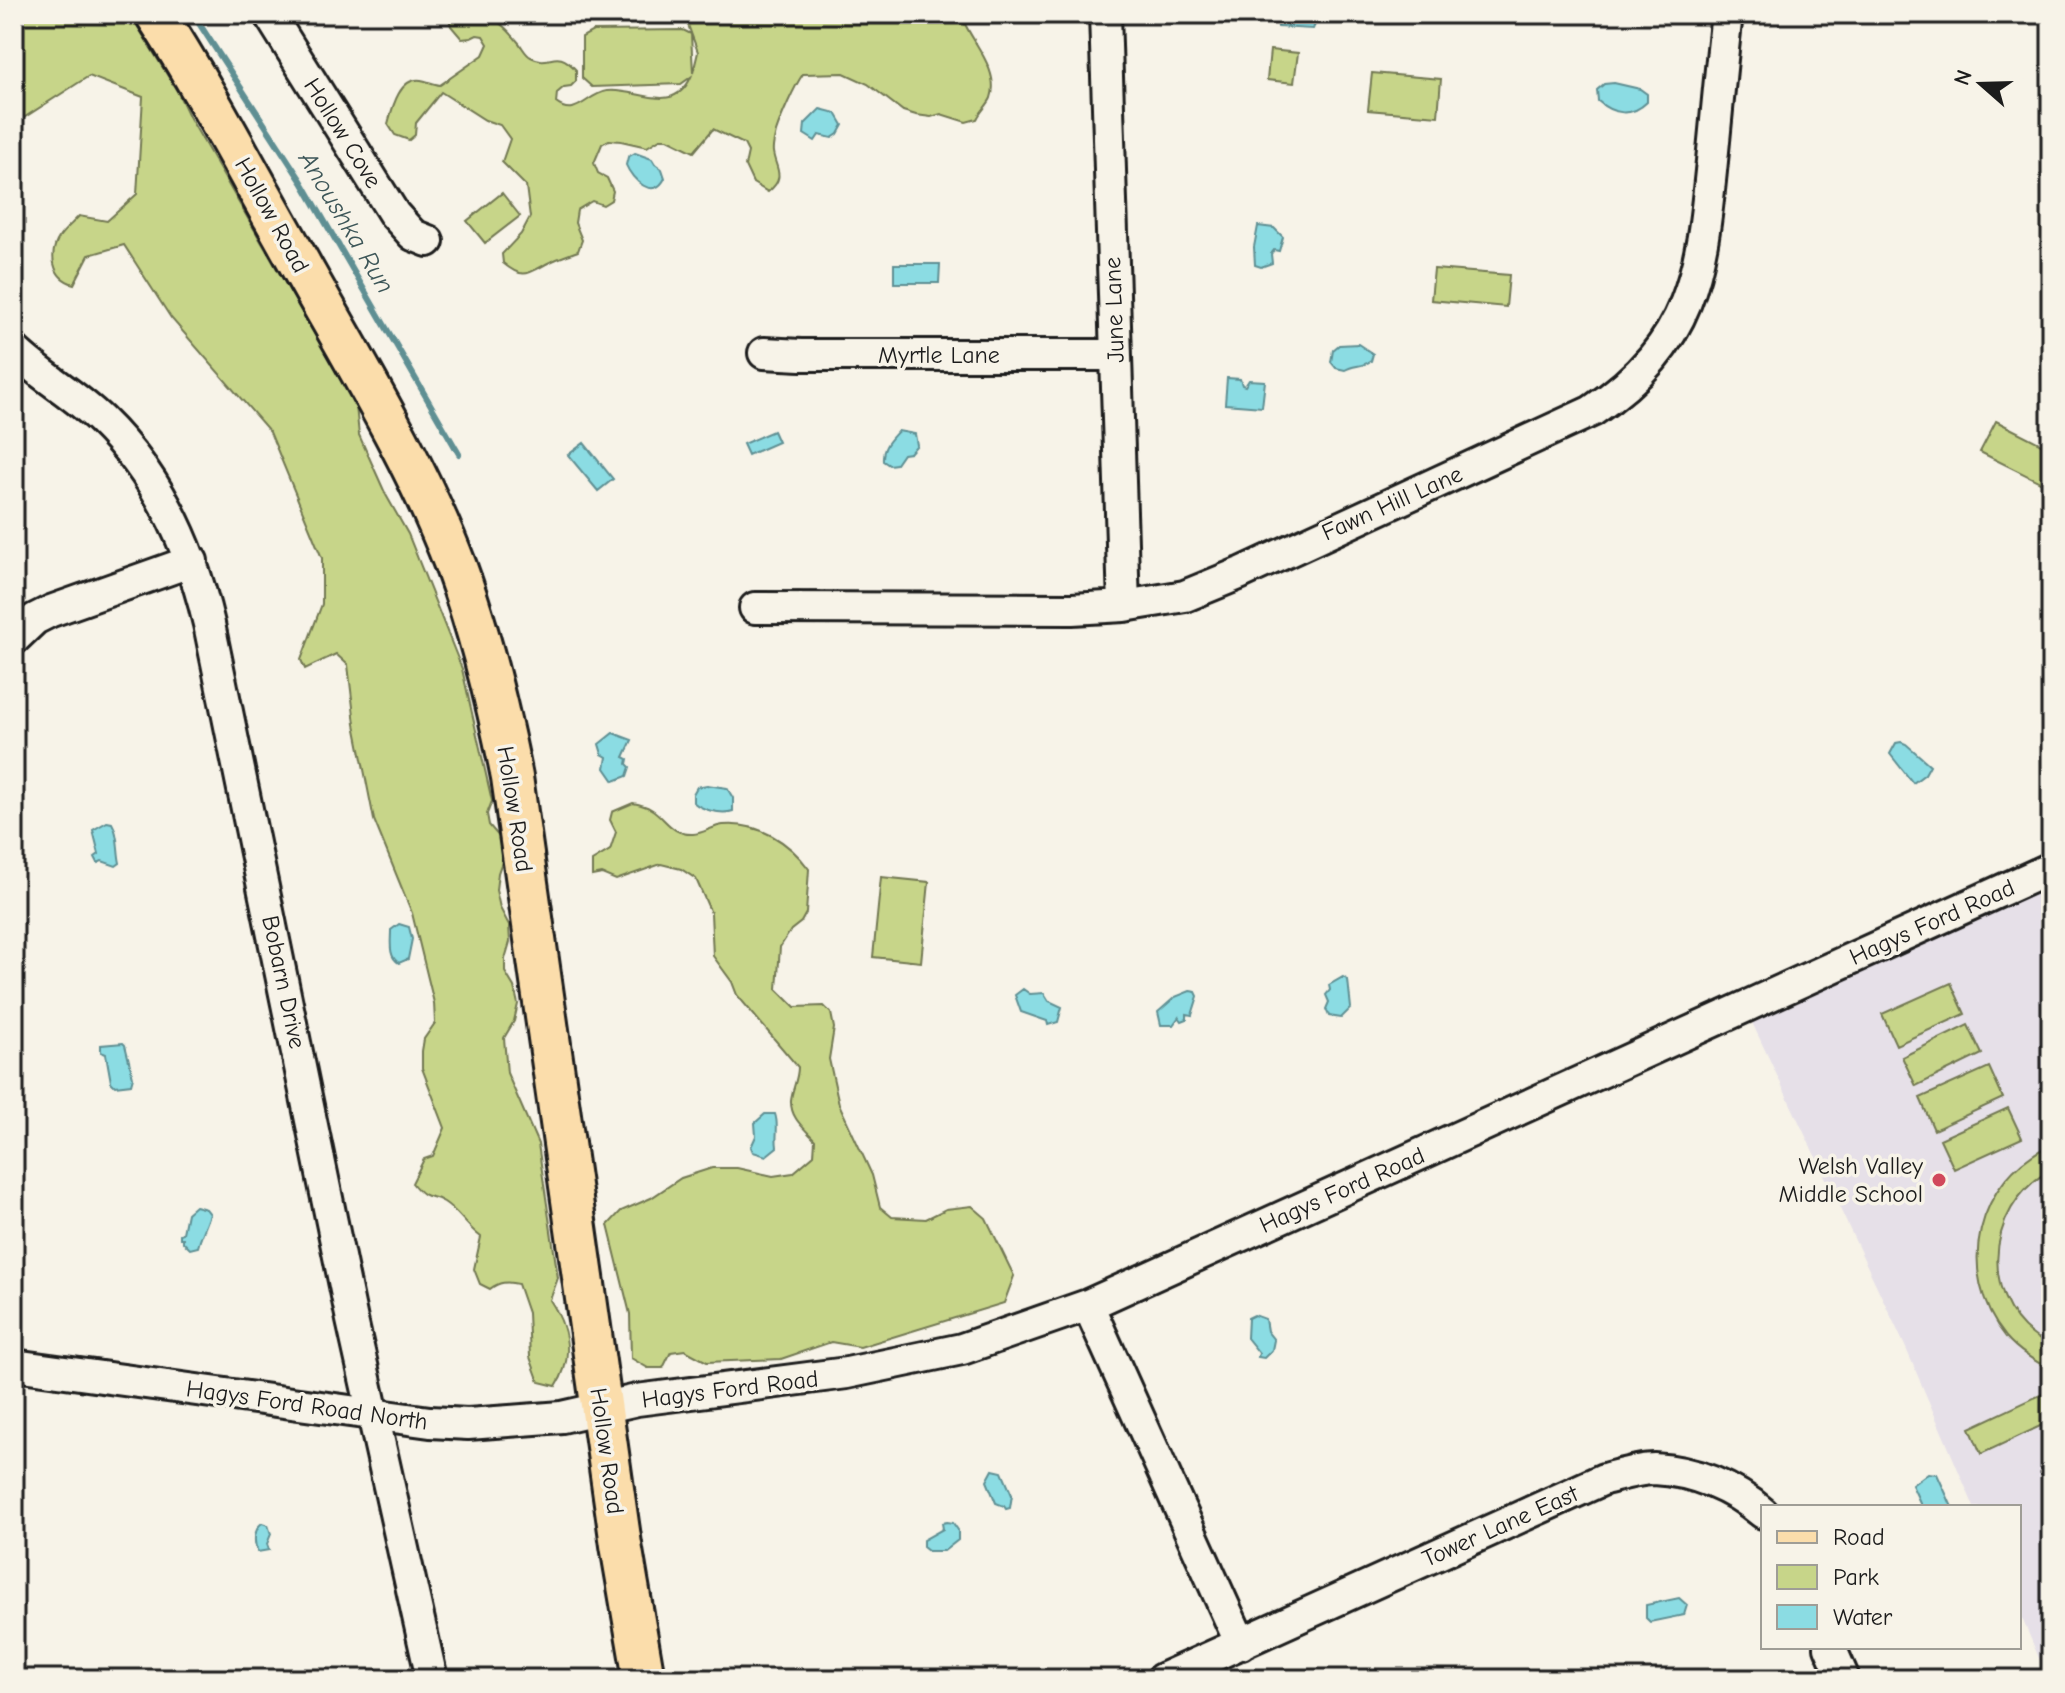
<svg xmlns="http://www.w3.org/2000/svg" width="2065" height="1693" viewBox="0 0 2065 1693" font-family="'Comic Neue',sans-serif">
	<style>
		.built { fill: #e6e0e8 }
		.green { fill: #c7d589; stroke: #727852; stroke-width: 2 }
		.water { fill: #8bdce3; stroke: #5f8f93; stroke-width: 2 }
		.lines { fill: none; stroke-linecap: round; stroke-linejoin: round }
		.stream { stroke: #5f8f93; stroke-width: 6 }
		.minor-casing { stroke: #1c1c1c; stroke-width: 36 }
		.major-casing { stroke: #1c1c1c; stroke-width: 46 }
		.minor { stroke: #f7f3e8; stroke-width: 30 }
		.major { stroke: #fbddab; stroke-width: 40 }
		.poi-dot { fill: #d1495b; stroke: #f7f3e8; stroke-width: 3 }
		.labels { text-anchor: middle; stroke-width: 7; stroke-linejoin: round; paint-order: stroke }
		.street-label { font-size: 24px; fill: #1c1c1c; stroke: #f7f3e8 }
		.poi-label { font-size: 24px; fill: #1c1c1c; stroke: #f7f3e8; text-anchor: end }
		.water-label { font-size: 26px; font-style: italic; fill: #3d5658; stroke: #f7f3e8 }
	</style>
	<rect width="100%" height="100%" fill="#f7f3e8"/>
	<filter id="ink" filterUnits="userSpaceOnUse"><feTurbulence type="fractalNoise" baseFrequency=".0125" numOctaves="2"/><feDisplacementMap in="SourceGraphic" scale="16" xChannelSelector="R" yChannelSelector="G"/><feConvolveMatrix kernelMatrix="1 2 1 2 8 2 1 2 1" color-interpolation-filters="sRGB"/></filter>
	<g filter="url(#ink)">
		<path class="built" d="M2051,881V1679H2048L2019,1611V1507H1974L1905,1346L1748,1014Z"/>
		<path class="green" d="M14,14H130L177,91L190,118L356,406L359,435L386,495L408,534L462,669L492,801L487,814L489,825L501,839L505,853L498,873L496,890L500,908L509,925L510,942L505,959V972L514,987L518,1004L514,1021L504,1038L507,1073L538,1144L558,1278L550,1300C567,1326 575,1357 556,1386L539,1382L530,1357L528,1313L518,1284C507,1281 499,1282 490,1289L480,1284L474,1269L481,1237C467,1227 458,1211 444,1202C429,1192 428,1203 412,1183L424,1159L433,1156L445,1128L422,1068V1051L424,1039L435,1023L434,1003L412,913L374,820L355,724L348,665L336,654L305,669L301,660L322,604V558L270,432L171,318L124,245L89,255L74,284C52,278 48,254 60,236C65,229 74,222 79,216L107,221L137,194L143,97L89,76L19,121L14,138Z
			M448,14C486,14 494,12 519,43C523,48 526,55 531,57C551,68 555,46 576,70V81L571,86L564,87L557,93L556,103C576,119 587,94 607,91C635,87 673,117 691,77L681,84L592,87L582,78V37L593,31L683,30L691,34L693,73L698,52L684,14H964V22C974,44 1000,72 991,98C988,105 980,112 977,119L966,122L941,114L931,117L916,115L903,111L868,84L844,73L803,74C794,87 781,117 776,132C775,137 772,147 773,152C775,168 787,177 768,192L753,183L745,166L748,152L744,144L713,129L694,152L668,139H660L647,147L621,141L609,140L602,144L594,163L598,173L607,178L613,191L611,200L603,205L592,201L577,210L575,223L582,240L578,251C568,255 558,258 548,263C528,274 523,280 503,263L502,254L521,234L530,217L526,186L502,162L510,139L500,125L485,120L441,92L416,123L415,135L409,140L395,135L388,124C392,109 399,77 421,80C427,81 433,84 440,85L483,55L488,44L483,36L477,35L471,38L462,39L451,26Z
			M1270,50L1298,53L1294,83L1267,80Z
			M1372,73L1441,79L1438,116L1368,110Z
			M502,193L520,216L485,243L467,221Z
			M1434,269L1509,275L1506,307L1431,300Z
			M1996,421L2051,449V480L2048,486L1980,452Z
			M633,803C638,804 646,806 651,809C666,818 671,835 693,834C703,834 713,826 723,825C759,822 789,842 809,869L806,913L801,922L791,930L780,947L777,989L795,1007L824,1006L831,1013L834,1028L829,1059L839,1104L872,1175L880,1207L892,1217L926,1219L946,1209L972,1206L986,1218L1014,1276L1004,1303L860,1347L831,1342L781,1359L707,1362L685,1350L671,1352L663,1368H648L631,1358L630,1314L608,1225L621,1211L651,1198L681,1178L712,1168H737L773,1176L793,1173L814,1155L815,1140C804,1128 790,1118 791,1100C792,1089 798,1080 798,1067L737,995L732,982L713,956L711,913L696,879L681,869L661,864L616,880L602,874L592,876V861L610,850L616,832L610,820L612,812Z
			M881,877L929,882L921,962L873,957Z
			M1951,983L1965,1014L1896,1045L1882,1014Z
			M1968,1025L1982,1054L1916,1086L1902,1057Z
			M1989,1067L2003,1098L1934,1130L1920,1098Z
			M2008,1108L2022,1138L1954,1169L1940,1139Z
			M2051,1145V1170C1982,1207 1977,1311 2051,1346V1370C2035,1361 2018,1351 2006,1337C1954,1274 1976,1178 2051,1145Z
			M2051,1390V1421L1981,1454L1970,1428Z"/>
		<path class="water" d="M1276,14H1316L1318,18L1313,29L1278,27Z
			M1614,83L1640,89L1647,94V102C1632,117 1613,115 1598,101L1597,90L1604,84Z
			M820,109L836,113L843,125L838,134L832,138L819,135L815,141L804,134L805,124Z
			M635,153L652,159L655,164L662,169L665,178C654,201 632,180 626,165L628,157Z
			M1258,226L1274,228L1283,237L1279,251L1274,250L1271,254L1272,263L1261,267L1255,265L1254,247Z
			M894,264H940L939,283H894Z
			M1358,344L1373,354L1371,361C1362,367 1354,365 1345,370L1336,368L1331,362L1333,350L1339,345Z
			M1227,378L1240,379L1242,385L1245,386L1249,380L1265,381L1262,407L1225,404Z
			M773,431L778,442L748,455L743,444Z
			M898,431L915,434L917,445L910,453L903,454L896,464L889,465L883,461C882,447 890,440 898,431Z
			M584,443L613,479L598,491L568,455Z
			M613,733L632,740L624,757L628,759L627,764L630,767L627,776L614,781L605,768L607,757L602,754L599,744Z
			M1901,742L1906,744L1930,765L1925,774L1913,783L1890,754L1896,743Z
			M707,785L727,788L733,798V811C721,815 702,810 693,802V794L697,787Z
			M107,822L112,823C119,834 117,850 120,863L116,866L102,861L98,863L95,857L99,854L93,830Z
			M399,924L409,927L412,939L408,959L399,963C388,957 391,942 391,930Z
			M1343,977L1348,980L1351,1008L1341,1018L1329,1016L1326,1009L1329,1002L1326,995L1330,990L1329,985Z
			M1023,989L1030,994L1044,993L1049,1001L1062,1007L1058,1022L1048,1025L1047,1021L1021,1012L1015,995Z
			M1190,991L1196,992L1198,996L1192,1015L1187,1014V1019L1182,1021L1179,1017L1173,1025H1161L1158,1012L1175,997Z
			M123,1043L125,1045L133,1077L131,1084L115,1086L111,1082L106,1054L101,1052V1045Z
			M765,1114H775C779,1125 775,1135 777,1147L766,1156L753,1152L751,1147L756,1136L755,1123Z
			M195,1206L206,1209L210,1214C206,1227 201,1235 198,1247L190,1249L183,1242V1238H180V1234L183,1233L187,1213Z
			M1254,1315L1265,1319L1267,1331L1274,1340L1272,1350L1264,1358L1258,1357L1259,1353L1247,1338L1248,1318Z
			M993,1470L1002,1472L1012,1495L1010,1508L1006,1509L1004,1506L996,1503L987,1481Z
			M1928,1473L1937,1474L1952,1507H1922L1912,1485Z
			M947,1522L953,1523L958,1530V1540L944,1551H928L923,1547V1540L943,1529L942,1523Z
			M262,1523L268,1525L271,1534L267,1544L269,1550L258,1552C253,1543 254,1529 262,1523Z
			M1679,1598L1687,1605L1684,1615L1650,1622L1646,1618V1605Z"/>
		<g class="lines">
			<path class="stream" d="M193,14L302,182L459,454"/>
			<defs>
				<path id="minor" d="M269,14L394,214L413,235L428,241
					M1105,14L1124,606
					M14,350C41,376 74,394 101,420C159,476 191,547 209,624L352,1320L432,1679
					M764,353L801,355H1115
					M755,608L1072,609L1124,606L1185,596L1241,573L1592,411C1693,343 1701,273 1712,161C1717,112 1721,63 1727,14
					M14,639L35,619L51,611L192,561
					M1088,1305L1241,1644
					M14,1365L430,1422L468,1424L562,1417L637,1400L847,1373L962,1349L1088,1305L2051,868
					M1830,1647L1844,1679
					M1162,1679L1604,1479C1620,1475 1638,1469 1654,1469C1694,1471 1733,1487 1763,1513"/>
				<path id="major" d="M156,14C205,90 247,171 292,250C349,353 414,456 456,567C481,635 498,706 512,777L621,1545L644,1679"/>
			</defs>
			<use href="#minor" class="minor-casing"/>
			<use href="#major" class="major-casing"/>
			<use href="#minor" class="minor"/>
			<use href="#major" class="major"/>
		</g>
	</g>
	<circle class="poi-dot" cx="1939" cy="1180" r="8"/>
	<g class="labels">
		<g class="street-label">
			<text transform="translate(343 133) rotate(58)" y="8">Hollow Cove</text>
			<text transform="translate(272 215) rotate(61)" y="8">Hollow Road</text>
			<text transform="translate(1114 310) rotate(-92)" y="8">June Lane</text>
			<text x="939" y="363">Myrtle Lane</text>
			<text transform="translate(1392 503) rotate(-24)" y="8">Fawn Hill Lane</text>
			<text transform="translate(515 809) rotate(81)" y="8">Hollow Road</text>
			<text transform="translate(1932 922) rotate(-24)" y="8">Hagys Ford Road</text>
			<text transform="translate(284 982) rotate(78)" y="8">Bobarn Drive</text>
			<text transform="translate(1342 1190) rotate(-24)" y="8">Hagys Ford Road</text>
			<text transform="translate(730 1389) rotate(-7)" y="8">Hagys Ford Road</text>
			<text transform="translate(307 1405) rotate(8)" y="8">Hagys Ford Road North</text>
			<text transform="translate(607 1451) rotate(82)" y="8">Hollow Road</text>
			<text transform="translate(1500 1526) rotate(-24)" y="8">Tower Lane East</text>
		</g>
		<g class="poi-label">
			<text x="1923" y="1174">Welsh Valley<tspan x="1923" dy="28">Middle School</tspan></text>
		</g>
		<g class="water-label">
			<text transform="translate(347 222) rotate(59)" y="9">Anoushka Run</text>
		</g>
	</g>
	<rect width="2065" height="1693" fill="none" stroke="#f7f3e8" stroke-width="48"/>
	<rect x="24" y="24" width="2017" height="1645" fill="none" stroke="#1c1c1c" stroke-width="3" filter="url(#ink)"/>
	<rect x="1761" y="1505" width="260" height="144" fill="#f7f3e8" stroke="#9f9d96" stroke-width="2"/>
	<rect x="1777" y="1531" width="40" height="12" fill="#fbddab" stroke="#9f9d96" stroke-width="2"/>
	<text x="1833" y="1545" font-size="24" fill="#1c1c1c">Road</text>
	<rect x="1777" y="1565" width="40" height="24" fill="#c7d589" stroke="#9f9d96" stroke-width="2"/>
	<text x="1833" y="1585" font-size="24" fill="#1c1c1c">Park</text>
	<rect x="1777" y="1605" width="40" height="24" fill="#8bdce3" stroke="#9f9d96" stroke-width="2"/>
	<text x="1833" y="1625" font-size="24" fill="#1c1c1c">Water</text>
	<g transform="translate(1981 84) rotate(290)" stroke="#f7f3e8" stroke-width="6" paint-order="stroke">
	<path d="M0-6L14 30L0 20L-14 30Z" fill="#1c1c1c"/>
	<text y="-12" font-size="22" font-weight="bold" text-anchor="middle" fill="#1c1c1c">N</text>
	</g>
</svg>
